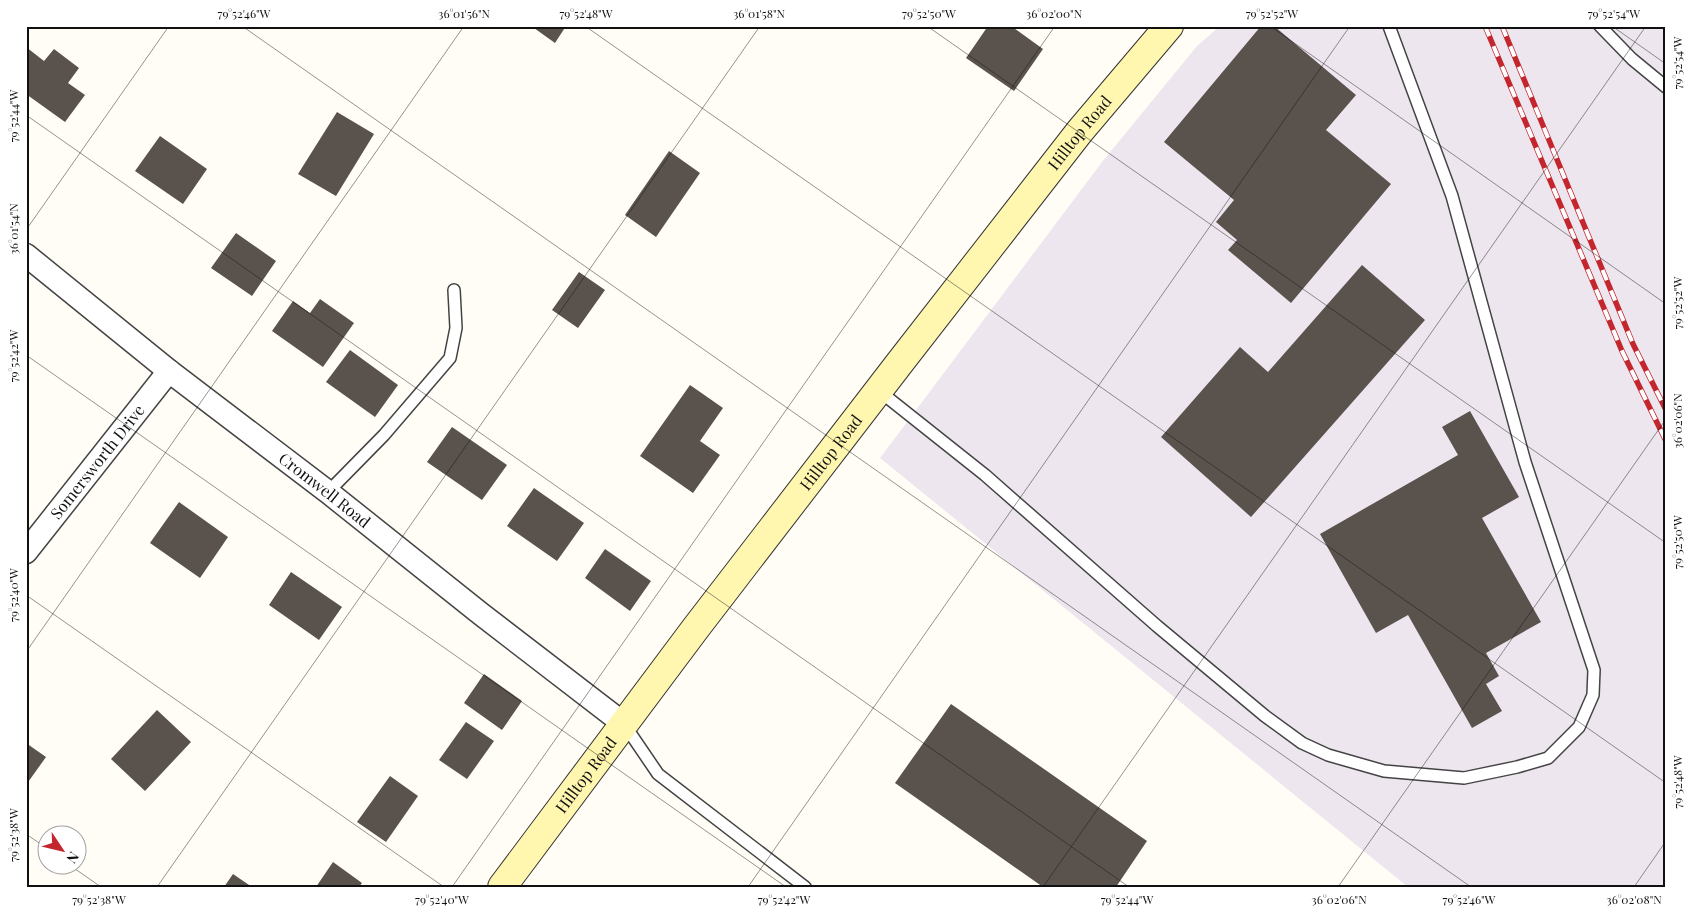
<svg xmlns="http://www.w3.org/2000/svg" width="1692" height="913" viewBox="0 0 1692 913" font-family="'Playfair Display',serif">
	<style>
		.industrial { fill: #eee6ef }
		.building { fill: #5a524d }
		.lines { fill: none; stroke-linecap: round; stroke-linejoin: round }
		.service-casing { stroke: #444; stroke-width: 14 }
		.minor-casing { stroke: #444; stroke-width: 25 }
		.secondary-casing { stroke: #333; stroke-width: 30 }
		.service { stroke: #fff; stroke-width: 11 }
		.minor { stroke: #fff; stroke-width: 22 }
		.secondary { stroke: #fff6b0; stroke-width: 28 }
		.rail-casing { stroke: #c4262e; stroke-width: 5.5 }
		.rail { stroke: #fff; stroke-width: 4; stroke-dasharray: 11; stroke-linecap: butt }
		.ticks { fill: none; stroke: #111; stroke-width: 1; stroke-opacity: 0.45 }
		.labels { text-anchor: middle; stroke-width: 5; stroke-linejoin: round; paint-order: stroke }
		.street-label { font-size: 16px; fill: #111; stroke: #fff }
		.neatline { fill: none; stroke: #111; stroke-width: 2 }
		.ticks-label { font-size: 12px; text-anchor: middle; fill: #111 }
	</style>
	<rect width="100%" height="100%" fill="#fffdf5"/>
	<path class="industrial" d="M1220,26H1666V887H1408L880,458L1102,162L1197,46Z"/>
	<path class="building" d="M536,26H566L555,43L534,28Z
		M988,26H1011L1043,49L1014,91L966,58Z
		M1261,26H1274L1356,95L1326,130L1391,184L1291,303L1228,250L1237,240L1216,222L1234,200L1164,142Z
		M26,47L44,61L54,49L79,68L68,83L85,95L65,122L26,94Z
		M337,112L374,134L336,196L298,174Z
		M160,136L207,169L183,204L135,171Z
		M669,151L700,173L656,237L625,215Z
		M236,233L276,261L252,296L211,268Z
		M1362,265L1425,320L1251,517L1161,437L1240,347L1268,372Z
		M579,272L605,290L578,328L552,310Z
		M320,299L354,323L323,367L272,331L293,301L310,313Z
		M350,350L398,385L375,417L326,382Z
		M690,385L723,408L700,441L720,455L693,493L640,456Z
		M1470,411L1519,497L1482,518L1541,622L1486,653L1499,676L1486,684L1502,711L1472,728L1408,615L1376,633L1320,534L1458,455L1442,427Z
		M452,427L507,465L482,500L427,462Z
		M534,488L584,523L557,561L507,526Z
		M179,502L228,537L200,578L150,543Z
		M605,549L651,581L630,611L585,578Z
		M291,572L342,607L319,640L269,605Z
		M484,674L522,701L502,730L464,703Z
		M951,704L1147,841L1116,887H1043L895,783Z
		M157,710L191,742L145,791L111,759Z
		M466,722L494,741L467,779L439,760Z
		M26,743L46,757L26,785Z
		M390,776L418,796L386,842L357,822Z
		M333,862L362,883L359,887H316Z
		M233,874L252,887H224Z"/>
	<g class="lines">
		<defs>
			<path id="service" d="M1600,26L1632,59L1666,87
				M878,390L985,475L1157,626L1265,716L1302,743L1328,755L1384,771L1464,778L1517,767L1548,758L1579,727L1593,695L1594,670L1525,462L1452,196L1389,26
				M328,492L384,435L450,358L456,328L454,290
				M624,724L658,774L805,887"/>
			<g id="minor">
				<path id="s1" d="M26,255L169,371L328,492L481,614L624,724"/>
				<path id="s2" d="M26,552L169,371"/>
			</g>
			<g id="secondary">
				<path id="s3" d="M502,887L695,629L898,365L1080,131L1169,26"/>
			</g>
		</defs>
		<use href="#service" class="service-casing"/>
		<use href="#minor" class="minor-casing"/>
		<use href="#secondary" class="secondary-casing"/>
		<use href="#service" class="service"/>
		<use href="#minor" class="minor"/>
		<use href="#secondary" class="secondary"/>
		<defs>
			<path id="rail" d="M1485,26L1622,351L1666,441
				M1502,26L1633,344L1666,410"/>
		</defs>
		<use href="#rail" class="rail-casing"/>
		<use href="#rail" class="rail"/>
	</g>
	<path class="ticks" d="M242,26L1471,887M585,26L1666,783M927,26L1666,543M1270,26L1666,304M1612,26L1666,64M26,115L1129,887M26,230L169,26M26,355L786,887M26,595L444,887M26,652L464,26M26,834L48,849M71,866L101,887M157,887L760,26M452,887L1055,26M748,887L1350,26M1043,887L1646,26M1338,887L1666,419M1634,887L1666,841"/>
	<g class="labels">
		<g class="street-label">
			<text dy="6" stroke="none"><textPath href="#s3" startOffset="950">Hilltop Road</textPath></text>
			<text dy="6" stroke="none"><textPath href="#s3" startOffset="545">Hilltop Road</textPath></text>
			<text dy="6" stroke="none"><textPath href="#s2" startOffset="115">Somersworth Drive</textPath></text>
			<text dy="6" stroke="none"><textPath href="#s1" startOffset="380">Cromwell Road</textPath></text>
			<text dy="6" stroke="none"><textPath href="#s3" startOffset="140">Hilltop Road</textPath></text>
		</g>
	</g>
	<rect width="1692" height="913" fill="none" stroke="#ffffff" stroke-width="55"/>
	<g transform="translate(62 850) rotate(125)"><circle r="24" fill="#ffffff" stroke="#a0a0a0"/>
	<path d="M0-4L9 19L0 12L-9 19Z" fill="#c4262e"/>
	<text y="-8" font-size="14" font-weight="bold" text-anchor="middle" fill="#111111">N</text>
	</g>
	<rect x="28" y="28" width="1636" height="858" class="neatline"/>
	<g class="ticks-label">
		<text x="244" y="18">79°52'46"W</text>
		<text x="464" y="18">36°01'56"N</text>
		<text x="586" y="18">79°52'48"W</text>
		<text x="759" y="18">36°01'58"N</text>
		<text x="929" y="18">79°52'50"W</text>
		<text x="1054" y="18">36°02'00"N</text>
		<text x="1272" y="18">79°52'52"W</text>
		<text x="1614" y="18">79°52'54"W</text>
		<text transform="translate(1678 63) rotate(-90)" y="4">79°52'54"W</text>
		<text transform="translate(14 116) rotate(-90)" y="4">79°52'44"W</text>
		<text transform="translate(14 229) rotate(-90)" y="4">36°01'54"N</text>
		<text transform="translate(1678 303) rotate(-90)" y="4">79°52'52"W</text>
		<text transform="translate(14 356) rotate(-90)" y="4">79°52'42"W</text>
		<text transform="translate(1678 421) rotate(-90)" y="4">36°02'06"N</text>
		<text transform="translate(1678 542) rotate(-90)" y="4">79°52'50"W</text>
		<text transform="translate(14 595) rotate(-90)" y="4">79°52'40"W</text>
		<text transform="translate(1678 782) rotate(-90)" y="4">79°52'48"W</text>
		<text transform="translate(14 835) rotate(-90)" y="4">79°52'38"W</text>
		<text x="99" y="904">79°52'38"W</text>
		<text x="442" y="904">79°52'40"W</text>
		<text x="784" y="904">79°52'42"W</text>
		<text x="1127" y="904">79°52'44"W</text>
		<text x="1339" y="904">36°02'06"N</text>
		<text x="1469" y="904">79°52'46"W</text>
		<text x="1634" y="904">36°02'08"N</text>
	</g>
</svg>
